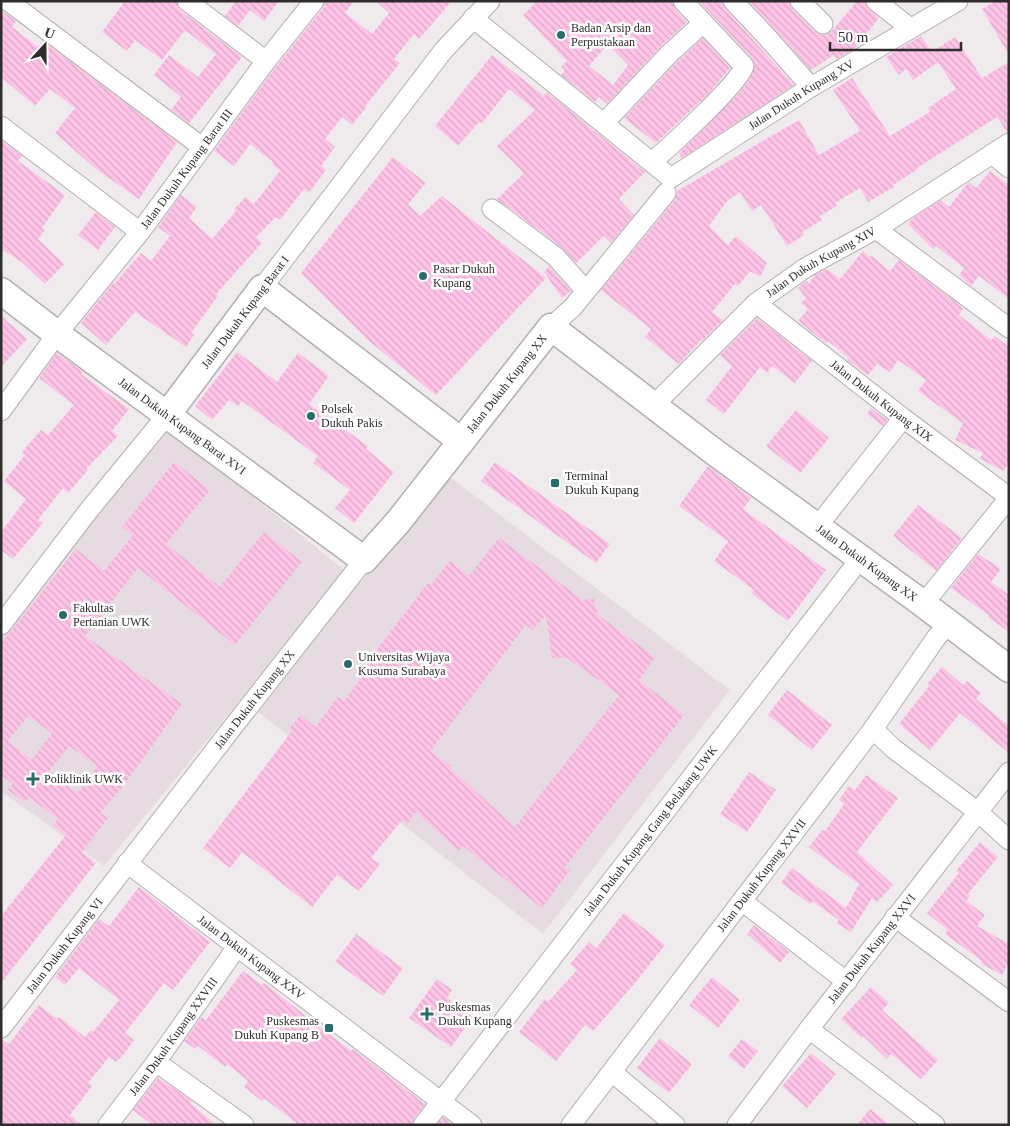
<svg xmlns="http://www.w3.org/2000/svg" width="1010" height="1126" viewBox="0 0 1010 1126" font-family="Georgia,serif">
	<style>
		.built { fill: #e6dbe1 }
		.building { fill: url(#building-back-hatch); fill-rule: evenodd }
		.lines { fill: none; stroke-linecap: round; stroke-linejoin: round }
		.street-casing { stroke: #b2afb1; stroke-width: 21 }
		.secondary-casing { stroke: #b2afb1; stroke-width: 29 }
		.street { stroke: #fff; stroke-width: 19 }
		.secondary { stroke: #fff; stroke-width: 26 }
		.poi-dot { fill: #246f6d; stroke: #fff; stroke-width: 2 }
		.labels { text-anchor: middle; stroke-width: 5; stroke-linejoin: round; paint-order: stroke }
		.poi-label { font-size: 12px; fill: #2e2c2d; stroke: #fff; text-anchor: start }
		.street-label { font-size: 12px; fill: #2e2c2d; stroke: #fff }
	</style>
	<defs>
		<pattern id="building-back-hatch" width="6" height="6" patternUnits="userSpaceOnUse" patternTransform="scale(1.25)"><rect width="6" height="6" fill="#ffc3e7"/><path d="M-1 5l2 2M0 0l6 6M5-1l2 2" fill="none" stroke="#dba8c6"/></pattern>
	</defs>
	<rect width="100%" height="100%" fill="#efebed"/>
	<path class="built" d="M166,426L360,583L450,477L730,690L543,934L241,699L104,866L1,791V638Z"/>
	<path class="building" d="M125,1H176L180,10L242,57L189,123L171,110L181,97L154,75L169,55L198,77L216,54L185,30L162,60L135,40L127,51L102,32Z
		M236,1H279L264,21L250,10L238,26L225,16Z
		M325,1H354L345,13L372,34L389,13L376,1H452L419,39L414,34L394,59L400,63L366,105L367,106L352,125L342,117L325,139L335,147L321,166L326,170L309,193L304,189L280,220L276,217L256,237L262,243L216,294L218,296L191,333L194,335L186,347L135,312L106,345L81,323L113,283L114,284L141,253L151,261L170,236L158,227L181,195L197,207L189,218L212,239L236,211L234,209L246,197L254,204L280,171L272,164L273,162L250,144L234,166L214,151L275,68L323,8Z
		M537,1H672L675,9L687,22L661,46L607,104L599,97L595,102L561,75L565,70L561,67L567,61L523,15ZM608,44L628,65L613,85L589,66Z
		M699,1H722L725,9L794,85L682,158L679,153L739,93L750,79L755,65L752,58Z
		M749,1H789L792,9L815,32L821,35H826L831,32L857,1H865L869,9L879,18L863,38L855,45L857,47L837,59L834,55L811,70Z
		M996,1H1009V55L982,9Z
		M1,10L16,21L12,27L38,47L43,41L177,142L139,199L96,169L55,133L75,108L50,89L35,106L1,77Z
		M921,36L932,52L955,37L982,78L1009,62V132H1007L997,117L917,168L918,169L893,185L894,187L868,202L860,188L835,203L837,206L820,216L822,220L802,232L804,235L787,246L761,205L752,211L740,192L727,201L709,226L728,245L736,236L767,263L760,277L750,271L738,286L735,284L712,312L723,320L702,341L701,340L679,364L645,337L651,329L601,290L675,200L677,191L799,120L819,155L860,131L833,90L852,78L890,136L930,112L928,108L956,89L938,62L913,80L906,69L899,75L886,57Z
		M703,38L730,68L710,92L656,143L624,118L677,62Z
		M492,55L544,96L547,92L645,172L619,199L634,215L611,243L604,236L576,263L563,248L497,199L524,173L497,146L535,110L509,89L482,123L479,122L458,146L435,126Z
		M1,140L22,156L18,161L65,195L42,228L45,230L38,239L64,264L45,284L23,263L1,249Z
		M393,157L426,183L408,204L420,216L442,196L546,278L436,395L369,341L301,273Z
		M990,171L1009,185V299L979,276L971,286L969,284L959,275L964,268L936,246L933,249L908,224L913,218L941,200L949,207L967,184L969,183L976,188Z
		M96,212L115,227L98,250L78,235Z
		M863,251L870,257L872,256L890,271L899,260L957,303L963,309L959,315L991,340L995,336L1009,347V461L1004,471L980,459L983,453L955,440L963,423L918,391L926,380L898,360L890,372L877,364L868,375L847,360L849,358L828,341L826,343L798,321L808,309L801,303L806,299L798,287L806,281L811,285L810,282L815,275L827,269L840,279Z
		M549,266L571,291L562,298L544,272Z
		M1,316L27,339L1,367Z
		M757,318L812,361L795,383L772,366L767,373L760,367L724,414L706,400L732,366L720,355Z
		M237,352L277,382L298,353L329,376L309,404L368,446L366,449L394,472L354,523L335,508L350,490L313,463L318,456L242,401L238,406L229,400L212,420L195,406Z
		M57,353L83,372L81,374L129,409L112,431L118,436L86,469L88,470L68,493L63,488L38,520L43,523L13,559L1,550V532L26,499L4,481L25,455L22,452L41,430L48,435L74,405L39,378Z
		M871,408L887,420L883,426L867,414Z
		M796,410L829,438L800,473L766,446Z
		M174,462L210,490L166,544L220,587L264,532L302,562L235,645L138,568L85,636L182,704L124,785L100,813L108,818L82,852L96,863L1,983V916L66,835L53,825L58,819L29,797L25,802L8,790L13,784L1,775V644L76,549L104,571L133,535L122,527ZM28,716L52,733L32,760L8,741ZM69,746L98,766L77,793L49,771Z
		M495,462L610,544L596,563L481,481Z
		M708,466L751,498L743,509L826,570L788,621L751,593L754,590L714,561L728,541L679,506Z
		M918,505L962,538L936,571L893,536Z
		M499,538L583,600L594,599L598,615L655,657L639,680L684,715L565,867L570,870L542,908L463,846L459,851L416,812L407,824L402,820L371,858L380,864L359,891L337,875L312,907L242,852L230,868L203,848L292,731L289,729L301,715L315,727L338,697L344,701L369,668L365,665L428,583L431,585L450,561L469,576ZM546,615L552,658L566,657L619,695L515,827L450,768L451,766L432,752L434,750L432,749L526,625L533,630Z
		M978,554L1001,569L991,582L1009,595V632L988,617L989,615L951,588Z
		M942,667L963,685L967,681L981,693L976,699L1009,726V753L960,713L930,750L899,724L929,686L927,684Z
		M787,690L832,725L812,750L768,715Z
		M749,772L776,790L747,832L720,814Z
		M866,775L898,798L857,852L893,885L877,902L872,898L851,932L836,923L839,920L812,901L810,904L781,883L792,868L846,908L859,884L809,847L822,830L825,831L844,804L839,800L849,786L855,790Z
		M980,842L998,857L968,894L970,896L966,901L985,915L977,926L1009,944V962L1002,975L980,963L982,961L945,934L948,930L927,913L959,873L956,871Z
		M139,887L210,942L173,990L164,983L125,1033L134,1040L124,1054L116,1062L109,1057L88,1083L92,1086L70,1115L82,1125H1V1039L9,1044L39,1005L57,1019L59,1017L85,1037L91,1030L93,1032L119,1000L79,968L65,985L55,977L99,919L109,926Z
		M624,913L665,945L635,983L593,1031L585,1025L556,1061L519,1032L545,999L548,1002L577,970L570,964L589,942L596,948Z
		M754,925L789,952L780,963L747,934Z
		M356,934L403,968L383,996L335,962Z
		M243,971L262,985L264,983L338,1041L352,1051L353,1049L425,1104L414,1118L412,1125H299L265,1099L262,1101L244,1087L248,1081L227,1064L225,1067L198,1046L195,1049L184,1041L202,1017L206,1020Z
		M712,977L740,1000L718,1028L689,1005Z
		M437,979L452,990L447,998L473,1017L451,1047L409,1018Z
		M871,987L889,1003L882,1010L938,1060L921,1079L891,1054L887,1059L863,1036L861,1038L841,1019Z
		M660,1038L692,1064L669,1093L637,1068Z
		M742,1039L758,1051L744,1069L728,1056Z
		M811,1053L836,1074L807,1108L782,1086Z
		M158,1078L192,1101L190,1103L216,1125H152L133,1110Z
		M870,1109L890,1125H857Z
		M443,1117L453,1125H437Z"/>
	<g class="lines">
		<defs>
			<g id="street">
				<path d="M8,1L202,147"/>
				<path d="M187,1L266,61"/>
				<path d="M733,1L767,37L811,87"/>
				<path d="M800,1L823,24"/>
				<path d="M876,1L910,28"/>
				<path id="s1" d="M473,18L671,178L811,87L958,1"/>
				<path d="M604,123L669,54L703,23"/>
				<path d="M1,126L140,232"/>
				<path d="M992,154L1009,168"/>
				<path d="M652,162C668,148 742,81 744,66L683,1"/>
				<path d="M492,209L556,257L586,291"/>
				<path d="M876,229L1009,328"/>
				<path d="M262,288L443,51L490,1"/>
				<path id="s2" d="M756,303L903,418L1009,497"/>
				<path d="M551,327L573,307L666,193"/>
				<path id="s3" d="M654,405L756,303L805,268L876,229L1009,143"/>
				<path id="s4" d="M1,411L57,334L140,232L266,61L314,1"/>
				<path d="M817,527L903,418"/>
				<path d="M922,603L933,592L1009,498"/>
				<path d="M1,625L89,510L167,415"/>
				<path d="M873,729L894,749L978,812L1009,840"/>
				<path id="s5" d="M127,863L472,1125"/>
				<path d="M742,901L847,982"/>
				<path d="M895,917L1009,1002"/>
				<path id="s6" d="M1,1028L232,728L364,560"/>
				<path d="M809,1029L935,1125"/>
				<path d="M156,1062L244,1125"/>
				<path d="M612,1072L675,1125"/>
				<path id="s7" d="M108,1125L156,1062L237,947"/>
				<path id="s8" d="M423,1125L860,559"/>
				<path id="s9" d="M571,1125L873,729L936,638L949,623"/>
				<path id="s10" d="M737,1125L809,1029L1009,772"/>
			</g>
			<g id="secondary">
				<path id="s11" d="M1,291L57,334L364,560L398,522L551,327L713,451L922,603L1009,669"/>
				<path d="M167,415L262,288L461,441"/>
			</g>
		</defs>
		<use href="#street" class="street-casing"/>
		<use href="#secondary" class="secondary-casing"/>
		<use href="#street" class="street"/>
		<use href="#secondary" class="secondary"/>
	</g>
	<g class="poi-dot">
		<circle cx="561" cy="35" r="5"/>
		<circle cx="423" cy="276" r="5"/>
		<circle cx="311" cy="416" r="5"/>
		<rect x="550" y="478" width="10" height="10" rx="2.5"/>
		<circle cx="63" cy="615" r="5"/>
		<circle cx="348" cy="664" r="5"/>
		<path d="M30.5 771.5h5v5h5v5h-5v5h-5v-5h-5v-5h5z"/>
		<path d="M424.5 1006.5h5v5h5v5h-5v5h-5v-5h-5v-5h5z"/>
		<rect x="324" y="1023" width="10" height="10" rx="2.5"/>
	</g>
	<g class="labels">
		<g class="poi-label">
			<text x="571" y="32">Badan Arsip dan<tspan x="571" dy="14">Perpustakaan</tspan></text>
			<text x="433" y="273">Pasar Dukuh<tspan x="433" dy="14">Kupang</tspan></text>
			<text x="321" y="413">Polsek<tspan x="321" dy="14">Dukuh Pakis</tspan></text>
			<text x="565" y="480">Terminal<tspan x="565" dy="14">Dukuh Kupang</tspan></text>
			<text x="73" y="612">Fakultas<tspan x="73" dy="14">Pertanian UWK</tspan></text>
			<text x="358" y="661">Universitas Wijaya<tspan x="358" dy="14">Kusuma Surabaya</tspan></text>
			<text x="44" y="783">Poliklinik UWK</text>
			<text x="438" y="1011">Puskesmas<tspan x="438" dy="14">Dukuh Kupang</tspan></text>
			<text x="319" y="1025" text-anchor="end">Puskesmas<tspan x="319" dy="14">Dukuh Kupang B</tspan></text>
		</g>
		<g class="street-label">
			<text dy="4" stroke="none"><textPath href="#s1" startOffset="409">Jalan Dukuh Kupang XV</textPath></text>
			<text dy="4" stroke="none"><textPath href="#s4" startOffset="305">Jalan Dukuh Kupang Barat III</textPath></text>
			<text dy="4" stroke="none"><textPath href="#s3" startOffset="221">Jalan Dukuh Kupang XIV</textPath></text>
			<text transform="translate(245 312) rotate(-53)" y="4">Jalan Dukuh Kupang Barat I</text>
			<text dy="4" stroke="none"><textPath href="#s11" startOffset="679">Jalan Dukuh Kupang XX</textPath></text>
			<text dy="4" stroke="none"><textPath href="#s2" startOffset="159">Jalan Dukuh Kupang XIX</textPath></text>
			<text dy="4" stroke="none"><textPath href="#s11" startOffset="226">Jalan Dukuh Kupang Barat XVI</textPath></text>
			<text dy="4" stroke="none"><textPath href="#s11" startOffset="1145">Jalan Dukuh Kupang XX</textPath></text>
			<text dy="4" stroke="none"><textPath href="#s6" startOffset="415">Jalan Dukuh Kupang XX</textPath></text>
			<text dy="4" stroke="none"><textPath href="#s8" startOffset="372">Jalan Dukuh Kupang Gang Belakang UWK</textPath></text>
			<text dy="4" stroke="none"><textPath href="#s9" startOffset="314">Jalan Dukuh Kupang XXVII</textPath></text>
			<text dy="4" stroke="none"><textPath href="#s6" startOffset="104">Jalan Dukuh Kupang VI</textPath></text>
			<text dy="4" stroke="none"><textPath href="#s10" startOffset="222">Jalan Dukuh Kupang XXVI</textPath></text>
			<text dy="4" stroke="none"><textPath href="#s5" startOffset="156">Jalan Dukuh Kupang XXV</textPath></text>
			<text dy="4" stroke="none"><textPath href="#s7" startOffset="110">Jalan Dukuh Kupang XXVIII</textPath></text>
		</g>
	</g>
	<rect width="1010" height="1126" fill="none" stroke="#2e2c2d" stroke-width="5"/>
	<g transform="translate(45 45) rotate(21)" stroke="#ffffff" stroke-width="4" paint-order="stroke">
	<path d="M0-4L9 19L0 12L-9 19Z" fill="#2e2c2d"/>
	<text y="-8" font-size="14" font-weight="bold" text-anchor="middle" fill="#2e2c2d">U</text>
	</g>
	<path d="M830 42v8h131v-8" fill="none" stroke="#2e2c2d" stroke-width="2.5"/>
	<text x="838" y="42" font-size="15" fill="#2e2c2d" stroke="#ffffff" stroke-width="4" paint-order="stroke">50 m</text>
</svg>
